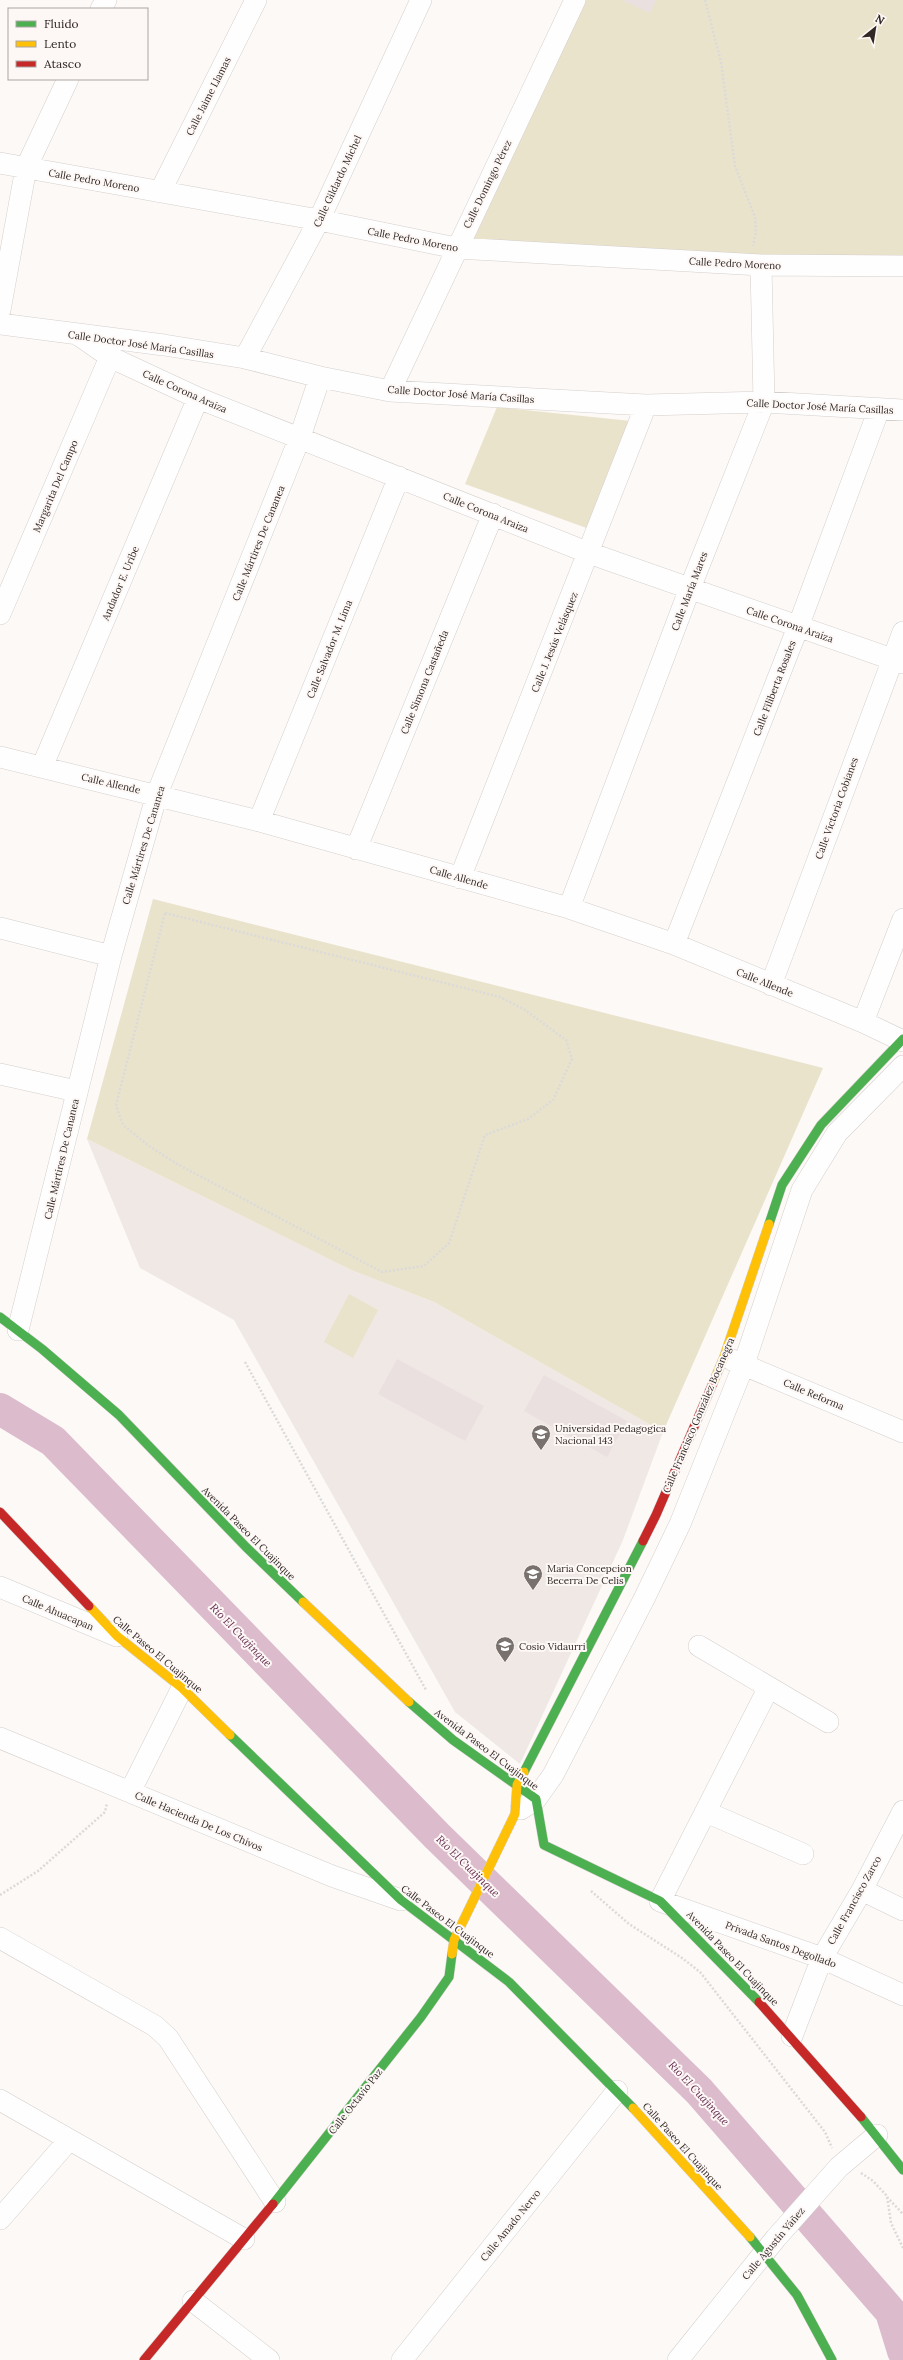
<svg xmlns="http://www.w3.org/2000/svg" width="903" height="2360" viewBox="0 0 903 2360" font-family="Lora,serif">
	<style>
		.built { fill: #f0e8e4 }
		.green { fill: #e9e3cc }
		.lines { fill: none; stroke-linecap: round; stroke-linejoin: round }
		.river { stroke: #dcbbcc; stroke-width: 32 }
		.building { fill: #eae0e0 }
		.street-casing { stroke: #d4cfcc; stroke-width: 22 }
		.fast-casing { stroke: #d4cfcc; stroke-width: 10 }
		.slow-casing { stroke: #d4cfcc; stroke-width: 10 }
		.jam-casing { stroke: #d4cfcc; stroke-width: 10 }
		.path { stroke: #dbdad9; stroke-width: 2.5; stroke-dasharray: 2 2; stroke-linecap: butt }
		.street { stroke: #fffefe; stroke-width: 21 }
		.fast { stroke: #4caf50; stroke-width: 9 }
		.slow { stroke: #ffc107; stroke-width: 9 }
		.jam { stroke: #c62828; stroke-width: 9 }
		.labels { text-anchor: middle; stroke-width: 4; stroke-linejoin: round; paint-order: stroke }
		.street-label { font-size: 10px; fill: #312825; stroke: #fdf8f6 }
		.poi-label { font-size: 10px; fill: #312825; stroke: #fdf8f6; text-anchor: start }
		.water-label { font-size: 11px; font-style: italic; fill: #642b4f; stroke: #fdf8f6 }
	</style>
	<rect width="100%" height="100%" fill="#fcf9f7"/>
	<path class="built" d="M87,1139L351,1270L434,1302L663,1432L623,1540L520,1764L455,1712L234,1320L140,1268Z"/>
	<path class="green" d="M575,0H903V266L456,248Z
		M497,407L631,421L592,530L465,484Z
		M153,899L823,1068L663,1432L434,1302L351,1270L87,1139Z
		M349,1294L378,1310L353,1358L324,1342Z"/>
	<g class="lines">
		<path class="river" d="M0,1409L53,1441L437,1836L699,2091L891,2312L903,2351"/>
	</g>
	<path class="building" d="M622,0H656L650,13Z
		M397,1359L484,1406L465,1441L378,1394Z
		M544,1375L627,1421L607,1457L524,1411Z"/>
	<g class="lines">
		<defs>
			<path id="street" d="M101,9L106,0
				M0,163L319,220L456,248L761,265L903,266
				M160,192L256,0
				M0,310L26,168L68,79
				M0,324L164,345L245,358L320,377L390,391L646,405L764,402L903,410
				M80,336L110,357L198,398L589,553L903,663
				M245,358L319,220L421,0
				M390,391L575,0
				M0,614L110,357
				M0,757L259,821L569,908L674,944L863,1022L903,1041
				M42,767L198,398
				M259,821L399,477
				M356,849L493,514
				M460,878L646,405
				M569,908L690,588L764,402L761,265
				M0,928L111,956
				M674,944L798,627L879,409
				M771,985L903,632
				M863,1022L903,919
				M0,1074L76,1091
				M18,1330L111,956L157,794L300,437L320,377
				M732,1360L903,1432
				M0,1587L117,1636
				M699,1646L828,1722
				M769,1687L660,1901L822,1958L903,1995
				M0,1738L332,1876L401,1900
				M130,1792L182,1688
				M521,1809L536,1799L553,1775L644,1599L680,1524L744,1364L802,1190L837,1133L903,1066
				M706,1812L803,1854
				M862,1890L903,1910
				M0,1938L155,2026L168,2038L275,2202
				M792,2036L822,1958L862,1890L903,1811
				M0,2100L244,2239
				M0,2219L69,2140
				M193,2301L269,2360
				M402,2360L617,2091
				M678,2360L776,2238L839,2167L877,2135"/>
			<path id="fast" d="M769,1224L782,1185L821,1125L903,1039
				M0,1317L42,1349L119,1415L246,1547L303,1602
				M409,1702L453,1740L536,1799L544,1845L660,1901L759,2002
				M230,1735L401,1900L509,1982L633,2108
				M524,1772L643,1541
				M861,2117L903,2170
				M273,2204L421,2017L449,1977L452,1954
				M750,2237L797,2295L832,2360"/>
			<path id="slow" d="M713,1383L724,1357L769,1224
				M303,1602L409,1702
				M89,1606L117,1636L182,1688L230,1735
				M452,1954L454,1940L515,1814L517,1785L524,1772
				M633,2108L750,2237"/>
			<path id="jam" d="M0,1512L89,1606
				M643,1541L656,1515L713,1383
				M759,2002L861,2117
				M144,2360L273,2204"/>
		</defs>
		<use href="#street" class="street-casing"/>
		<use href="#fast" class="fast-casing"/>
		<use href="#slow" class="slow-casing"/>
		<use href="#jam" class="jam-casing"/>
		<path class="path" d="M705,0L721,62L735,166L755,217L756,232L753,246
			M165,913L500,997L525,1010L566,1040L572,1059L553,1100L528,1119L485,1135L449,1243L424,1266L382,1272L177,1164L149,1146L123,1125L116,1105Z
			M245,1362L426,1690
			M591,1891L629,1924L682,1958L700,1972L825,2132L832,2148
			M0,1895L38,1871L105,1812L107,1803
			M861,2173L873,2181L887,2196L891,2223L903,2248
			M887,2197L903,2214"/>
		<use href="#street" class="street"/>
		<use href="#fast" class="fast"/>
		<use href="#slow" class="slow"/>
		<use href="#jam" class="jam"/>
	</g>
	<defs>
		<symbol id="university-pin" viewBox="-11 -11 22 30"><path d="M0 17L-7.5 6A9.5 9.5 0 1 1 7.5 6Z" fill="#78716e" stroke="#fdf8f6"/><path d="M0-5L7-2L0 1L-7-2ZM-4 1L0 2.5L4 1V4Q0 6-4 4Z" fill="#fff"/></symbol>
		<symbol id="school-pin" viewBox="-11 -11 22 30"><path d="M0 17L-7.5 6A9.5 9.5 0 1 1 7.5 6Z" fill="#78716e" stroke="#fdf8f6"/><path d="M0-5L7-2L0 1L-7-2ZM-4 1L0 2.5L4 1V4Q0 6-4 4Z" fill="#fff"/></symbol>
	</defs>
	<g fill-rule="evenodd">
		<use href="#university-pin" x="530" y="1423" width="22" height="30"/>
		<use href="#school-pin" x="522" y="1563" width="22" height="30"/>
		<use href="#school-pin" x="494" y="1635" width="22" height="30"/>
	</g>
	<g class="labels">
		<g class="street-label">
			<text transform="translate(208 96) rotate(-63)" y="4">Calle Jaime Llamas</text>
			<text transform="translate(94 180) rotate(10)" y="4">Calle Pedro Moreno</text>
			<text transform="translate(337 181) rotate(-65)" y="4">Calle Gildardo Michel</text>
			<text transform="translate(487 184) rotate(-64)" y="4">Calle Domingo Pérez</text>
			<text transform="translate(413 239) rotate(11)" y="4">Calle Pedro Moreno</text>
			<text transform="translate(735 263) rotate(3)" y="4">Calle Pedro Moreno</text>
			<text transform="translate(141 344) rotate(8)" y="4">Calle Doctor José María Casillas</text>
			<text transform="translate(185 391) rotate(24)" y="4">Calle Corona Araiza</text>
			<text transform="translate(461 394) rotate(4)" y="4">Calle Doctor José María Casillas</text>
			<text transform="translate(820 406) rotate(3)" y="4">Calle Doctor José María Casillas</text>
			<text transform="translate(55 486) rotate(-67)" y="4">Margarita Del Campo</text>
			<text transform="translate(486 512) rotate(22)" y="4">Calle Corona Araiza</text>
			<text transform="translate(258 543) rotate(-68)" y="4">Calle Mártires De Cananea</text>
			<text transform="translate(120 583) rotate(-67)" y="4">Andador E. Uribe</text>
			<text transform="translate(689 591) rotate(-69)" y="4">Calle María Mares</text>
			<text transform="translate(790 624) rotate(19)" y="4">Calle Corona Araiza</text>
			<text transform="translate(554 642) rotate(-68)" y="4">Calle J. Jesús Velásquez</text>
			<text transform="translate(329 649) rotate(-68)" y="4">Calle Salvador M. Lima</text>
			<text transform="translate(424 682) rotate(-68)" y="4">Calle Simona Castañeda</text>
			<text transform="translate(774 688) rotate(-69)" y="4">Calle Filiberta Rosales</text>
			<text transform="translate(111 783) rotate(13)" y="4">Calle Allende</text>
			<text transform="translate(836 808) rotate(-70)" y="4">Calle Victoria Cobianes</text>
			<text transform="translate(143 845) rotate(-73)" y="4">Calle Mártires De Cananea</text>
			<text transform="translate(459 877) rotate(16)" y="4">Calle Allende</text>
			<text transform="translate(765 982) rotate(22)" y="4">Calle Allende</text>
			<text transform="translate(61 1159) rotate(-77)" y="4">Calle Mártires De Cananea</text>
			<text transform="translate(814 1394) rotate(23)" y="4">Calle Reforma</text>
			<text transform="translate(698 1415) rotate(-67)" y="4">Calle Francisco González Bocanegra</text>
			<text transform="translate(249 1533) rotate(45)" y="4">Avenida Paseo El Cuajinque</text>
			<text transform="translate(58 1612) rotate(23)" y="4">Calle Ahuacapan</text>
			<text transform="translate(158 1654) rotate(40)" y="4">Calle Paseo El Cuajinque</text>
			<text transform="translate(487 1749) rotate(37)" y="4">Avenida Paseo El Cuajinque</text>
			<text transform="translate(199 1821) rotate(23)" y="4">Calle Hacienda De Los Chivos</text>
			<text transform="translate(854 1900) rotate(-61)" y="4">Calle Francisco Zarco</text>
			<text transform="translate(448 1921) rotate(37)" y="4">Calle Paseo El Cuajinque</text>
			<text transform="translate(781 1944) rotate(20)" y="4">Privada Santos Degollado</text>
			<text transform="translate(733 1958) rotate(46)" y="4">Avenida Paseo El Cuajinque</text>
			<text transform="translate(355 2101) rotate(-52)" y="4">Calle Octavio Paz</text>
			<text transform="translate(683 2146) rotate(48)" y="4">Calle Paseo El Cuajinque</text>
			<text transform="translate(510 2225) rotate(-51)" y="4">Calle Amado Nervo</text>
			<text transform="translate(773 2243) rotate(-50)" y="4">Calle Agustín Yáñez</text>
		</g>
		<g class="poi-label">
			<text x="555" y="1432">Universidad Pedagogica<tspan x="555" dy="12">Nacional 143</tspan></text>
			<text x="547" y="1572">Maria Concepcion<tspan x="547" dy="12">Becerra De Celis</tspan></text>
			<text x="519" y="1650">Cosio Vidaurri</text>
		</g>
		<g class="water-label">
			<text transform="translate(241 1635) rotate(46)" y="4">Río El Cuajinque</text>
			<text transform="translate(468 1866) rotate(44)" y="4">Río El Cuajinque</text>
			<text transform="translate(699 2093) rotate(47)" y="4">Río El Cuajinque</text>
		</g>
	</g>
	<rect x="8" y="8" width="140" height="72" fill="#fdf8f6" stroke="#aba5a2"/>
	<rect x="16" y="21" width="20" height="6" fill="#4caf50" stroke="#aba5a2"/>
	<text x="44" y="28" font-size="12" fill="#312825">Fluido</text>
	<rect x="16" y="41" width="20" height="6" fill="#ffc107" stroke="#aba5a2"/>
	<text x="44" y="48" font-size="12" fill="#312825">Lento</text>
	<rect x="16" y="61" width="20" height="6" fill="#c62828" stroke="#aba5a2"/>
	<text x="44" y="68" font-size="12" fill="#312825">Atasco</text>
	<g transform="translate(875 28) rotate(30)" stroke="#fdf8f6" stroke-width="3" paint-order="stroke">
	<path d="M0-3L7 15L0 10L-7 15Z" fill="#312825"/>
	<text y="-6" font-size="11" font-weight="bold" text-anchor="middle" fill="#312825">N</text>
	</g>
</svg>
